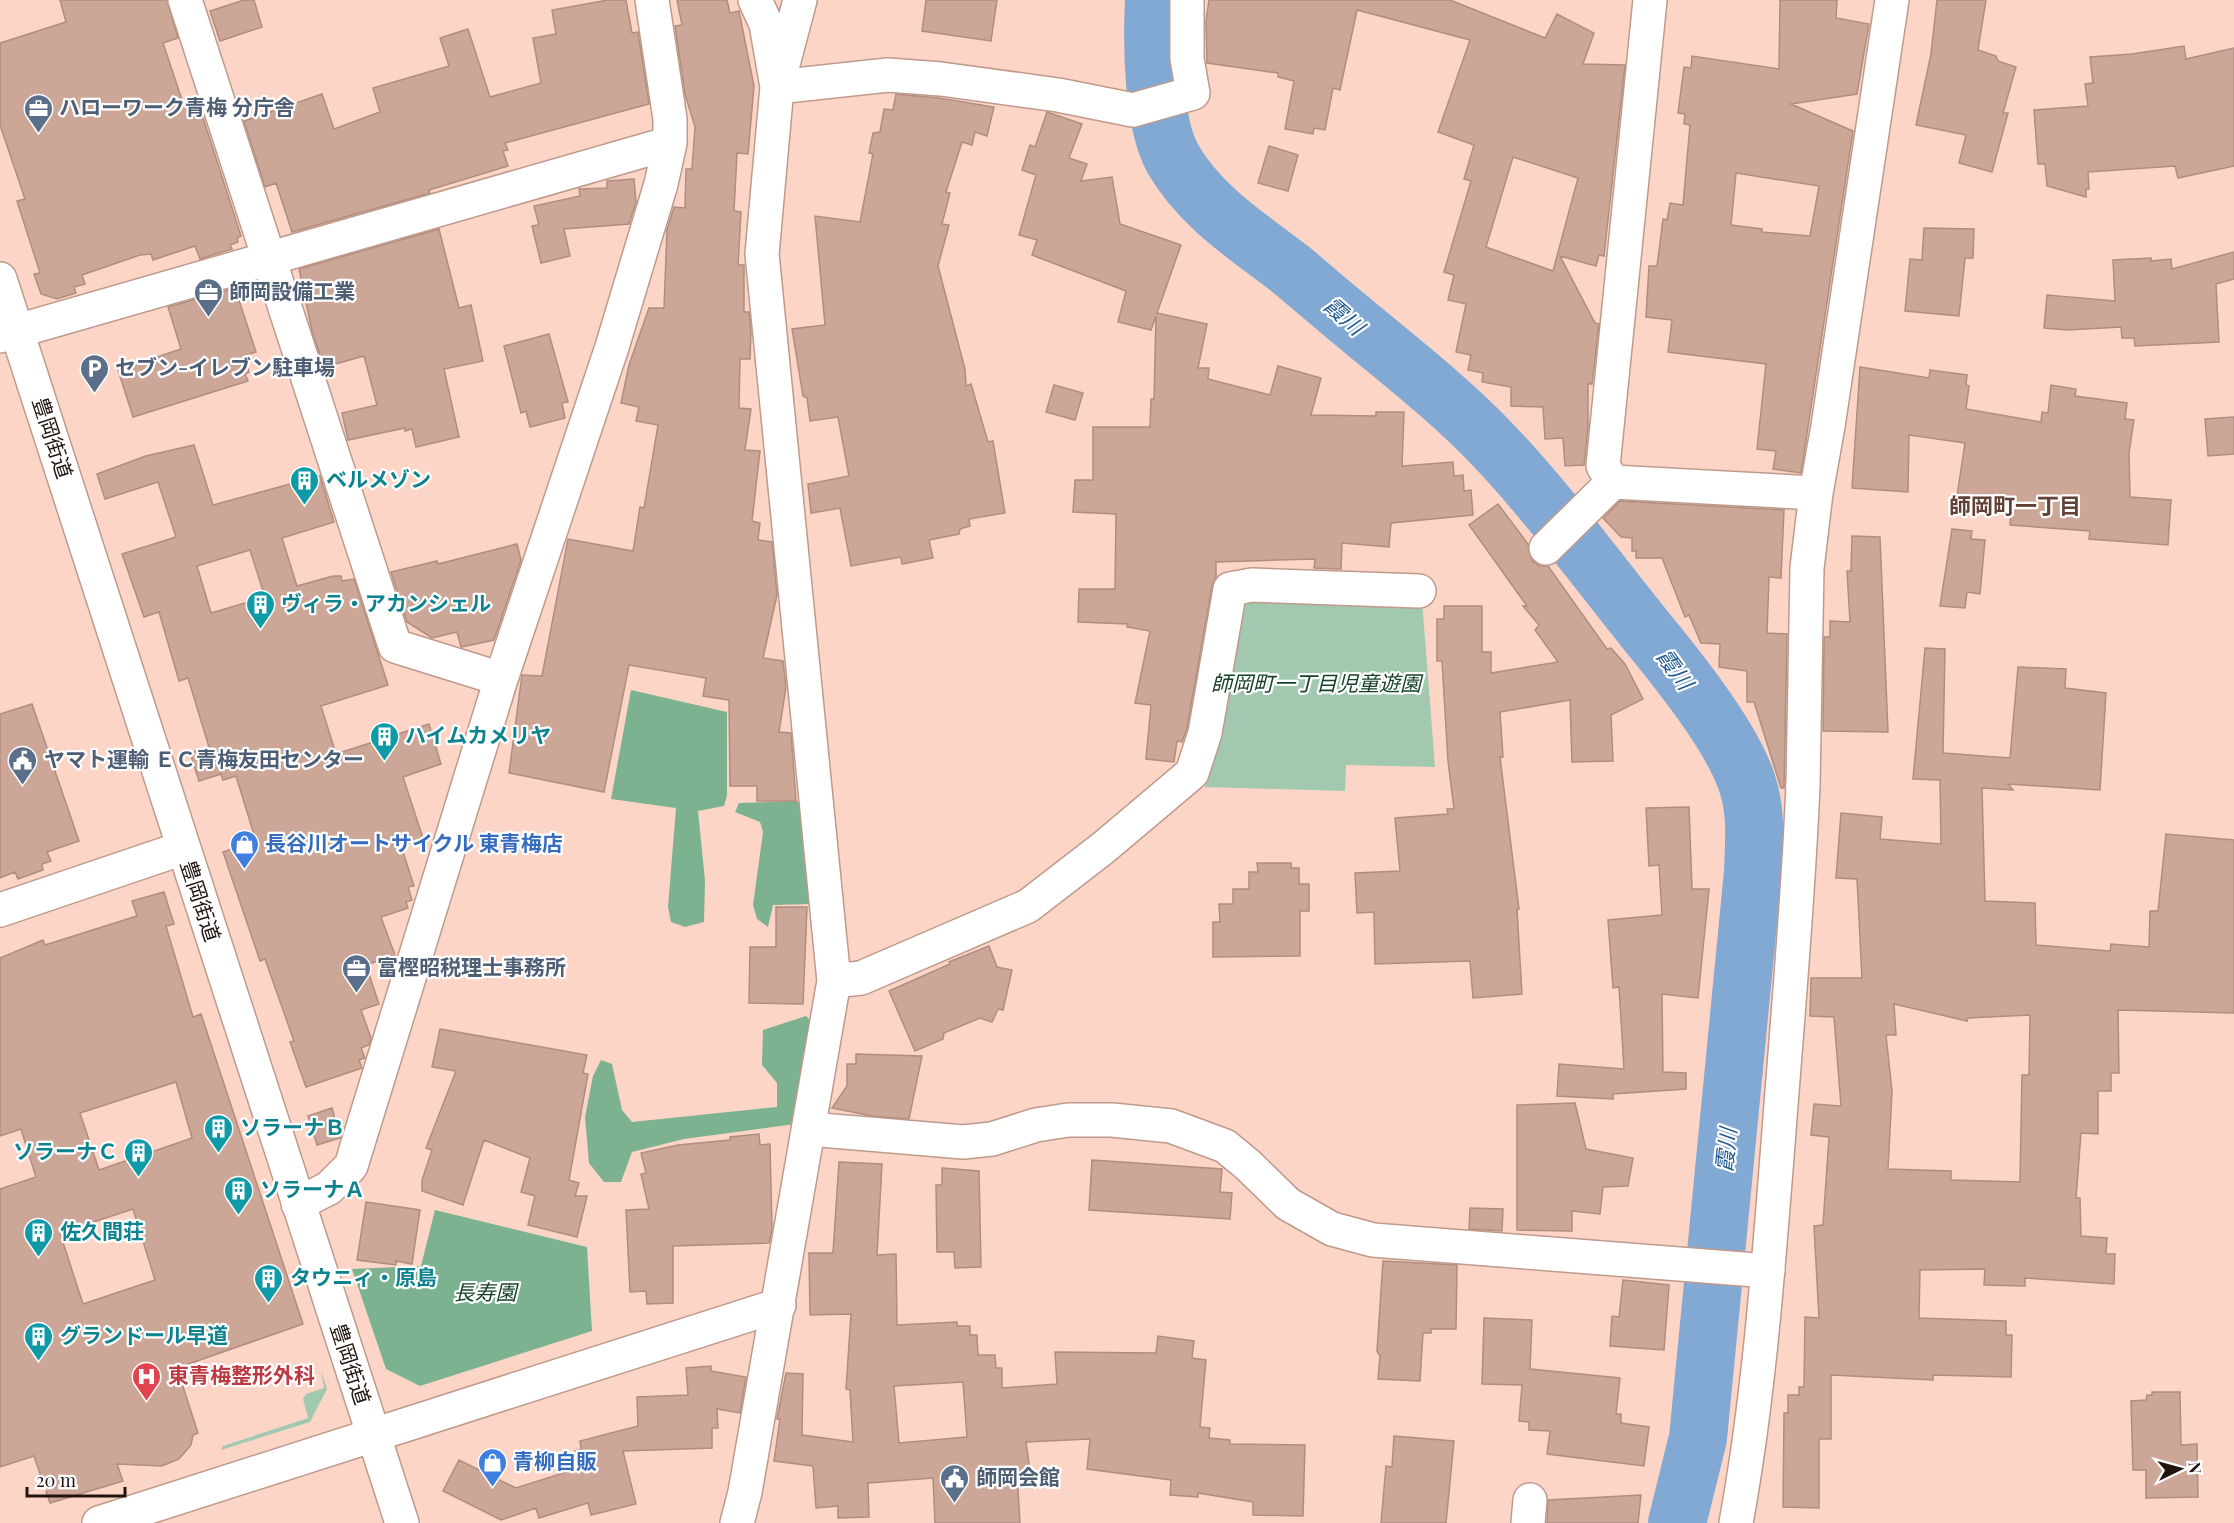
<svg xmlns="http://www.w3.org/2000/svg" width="2234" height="1523" viewBox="0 0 2234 1523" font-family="'Playfair Display','Noto Sans JP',serif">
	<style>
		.green { fill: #a2c9b0 }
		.forest { fill: #7cb290 }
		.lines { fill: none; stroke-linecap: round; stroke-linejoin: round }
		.river { stroke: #82a9d4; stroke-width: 58 }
		.building { fill: #cca798; stroke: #b18d7f; stroke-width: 1.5; fill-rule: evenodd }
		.street-casing { stroke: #bf9a8c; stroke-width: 36 }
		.secondary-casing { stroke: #bf9a8c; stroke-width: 36 }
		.primary-casing { stroke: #bf9a8c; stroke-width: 36 }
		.street { stroke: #fff; stroke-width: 33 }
		.secondary { stroke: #fff; stroke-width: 33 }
		.primary { stroke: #fff; stroke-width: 33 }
		.labels { text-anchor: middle; stroke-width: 4.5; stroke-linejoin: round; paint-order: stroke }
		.service-label { font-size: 21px; font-weight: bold; fill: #4e5e75; stroke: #fff; text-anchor: start }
		.street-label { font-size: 21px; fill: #21140f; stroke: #fff }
		.culture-label { font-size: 21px; font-weight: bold; fill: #0d838f; stroke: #fff; text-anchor: start }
		.park-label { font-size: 21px; font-style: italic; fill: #16412a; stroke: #fff }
		.shop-label { font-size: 21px; font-weight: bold; fill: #366cbe; stroke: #fff; text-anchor: start }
		.health-label { font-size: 21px; font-weight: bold; fill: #be3a42; stroke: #fff; text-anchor: start }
		.water-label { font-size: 22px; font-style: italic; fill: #215a90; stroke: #fff }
		.neighbourhood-label { font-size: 22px; font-weight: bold; fill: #624236; stroke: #fff }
	</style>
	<rect width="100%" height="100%" fill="#fcd5c6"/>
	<path class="green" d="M1252,593L1422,600L1435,767L1346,765L1345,791L1205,787L1224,700L1239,604Z
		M321,1370L327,1389L310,1422L221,1450L223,1446L308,1418L303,1399L306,1394L324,1388Z"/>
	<path class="forest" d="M631,690L727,712V795L724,806L698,811L705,881L704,922L685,927L671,922L668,907L676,808L611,799Z
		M803,801L813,904L773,905L768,927L757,919L753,905L763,832L760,822L735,812L739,803Z
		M806,1016L812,1022L795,1124L684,1139L632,1152L621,1182H604L589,1163L585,1117L593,1076L601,1060L612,1064L622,1110L632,1122L777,1107V1083L762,1065L763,1030Z
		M435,1210L587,1247L592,1331L420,1386L386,1369L352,1269L421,1266Z"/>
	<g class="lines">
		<path class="river" d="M1154,0C1152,41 1152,122 1173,159C1200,206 1247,236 1289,268C1306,282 1323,297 1340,311C1392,355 1448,397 1495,447C1548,503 1594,566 1643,627C1675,666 1732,736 1747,783C1757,812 1754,842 1753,872L1698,1438L1677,1523"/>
	</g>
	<path class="building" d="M60,0H167L178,38L163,43L183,103L197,99L241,236L237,238L238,242L230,245L232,249L200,259L195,246L153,260L151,254L140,255L82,275L85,284L74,287L76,293L57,299L41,294L34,274L40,273L17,201L25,199L0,125V43L66,22Z
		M244,0H254L262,27L220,41L210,11Z
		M608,0H626L632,33L638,32L649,104L505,143L508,150L503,151L508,166L429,190L430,193L292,232L276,183L265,187L244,121L322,94L334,129L380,112L373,88L449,66L440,38L468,29L490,97L541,83L533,38L556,34L552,10Z
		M677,0H727L730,13L739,11L754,86L748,154L737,153L734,211L741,212L738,265H744V312H749L751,331L750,359H740L739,408L751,409L745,450L760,451L752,521L760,523L758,540L772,542L777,595L763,658L783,661L786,687L779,732L791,733L796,801H757V786H730L729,700L703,696L706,678L629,665L604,792L509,773L522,675L542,676L568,539L633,551L640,507L644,508L658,425L636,421L639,407L621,403L629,365L649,308H664L667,230L674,207L685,208L686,169H692L695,127L685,94L675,26L682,25Z
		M926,0H997L991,41L922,31Z
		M1209,0H1450L1545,38L1557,14L1594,33L1583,64L1625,65L1604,256L1599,255L1596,266L1560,256L1595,323L1599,324L1592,384H1588V427L1584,465L1565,466L1563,438L1545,439L1543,407L1511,406V387L1482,382L1483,373L1468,370L1471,355L1456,352L1466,304L1448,300L1454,275L1444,272L1471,181L1464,179L1474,145L1438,132L1470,40L1357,10L1340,90L1333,88L1325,130L1314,128L1313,134L1285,129L1294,81L1278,77V73L1207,63L1206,21ZM1513,157L1578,178L1553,271L1486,247Z
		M1780,0H1837L1836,18L1869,24L1857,94L1791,104L1853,131L1801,473L1773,469L1776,451L1757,449L1766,364L1668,352L1672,320L1646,317L1649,266H1657L1663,219L1667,220L1670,203L1683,205L1690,125L1684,124L1685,114L1678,113L1684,67L1691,68L1692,56L1779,69ZM1736,173L1819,186L1810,236L1762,232V229L1731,225Z
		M1937,0H1986L1978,50L1996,56L1998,61L2016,67L2003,113H2008L1992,172L1959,163L1966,135L1916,125L1931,54Z
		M2184,46L2186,59L2234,48V166L2178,178L2175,166L2088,172L2089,189H2086V197L2047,186L2045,164H2038L2034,110L2088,106L2085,84L2093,83L2090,57L2132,54Z
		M896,94L939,98L994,107L987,136L975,132L972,145L962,142L946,192L950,193L942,224L949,225L938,266L965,369L966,386L971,384L988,442L993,441L1005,513L969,519L970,526L960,529L959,534L929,540L933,558L902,564L901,557L851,566L840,508L811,513L808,484L849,476L838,417L810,421L807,398L803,396L792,329L825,325L815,216L860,222L873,154L869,153L873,133L880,132L884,109L893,110Z
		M1047,112L1082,124L1069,158L1087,164L1081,181L1112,177L1120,224L1181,245L1157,313L1207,324L1198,368H1209L1208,379L1270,395L1278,366L1321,378L1311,415L1376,416V412H1404L1402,466L1453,462L1454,476L1463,475L1464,491L1471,490L1473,515L1391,523L1389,547L1342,543L1341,569L1314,568L1315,559L1216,562V577L1212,586L1187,728L1182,742L1177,741L1174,762L1146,759L1151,705L1135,703L1150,631L1127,627L1128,624L1078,622L1079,589H1115L1116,514L1073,512L1075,480H1093V427H1150L1151,399H1154L1156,316L1151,330L1118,322L1126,291L1032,255L1037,240L1019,235L1036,175L1022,170L1030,145L1035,147Z
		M1269,146L1298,155L1288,191L1258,183Z
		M634,179L636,202L629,224L564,229L570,256L541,263L532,226L539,225L534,206L580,196L579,189L607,188V181Z
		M1924,228L1974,229L1973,258H1965L1959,316L1905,311L1910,259L1922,260Z
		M439,229L459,308L471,305L483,361L444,369L459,437L416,447L412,429L405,431V428L348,440L342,413L377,405L364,356L324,367L312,331L299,269Z
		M2234,252V279L2216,284L2219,342L2135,346L2134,338H2122L2121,327L2068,330L2044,328L2047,295L2115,301L2113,260L2151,258V261L2171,259L2172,269Z
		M235,288L256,352L244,356L249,372L245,374L248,381L133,417L118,370L181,349L168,307Z
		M549,334L568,402L562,403L565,418L530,427L526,411L521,413L504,346Z
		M1860,367L1929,378L1930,370L1967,375L1966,385L1969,386L1966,409L2041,422L2042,412L2048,413L2051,385L2076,389L2075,396L2127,403L2125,419L2134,420L2129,453L2130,497L2171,500L2168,545L2089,539L2090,531L2010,525L2012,501L1957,496L1965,443L1909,435L1908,492L1852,488Z
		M1054,385L1083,393L1075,420L1046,412Z
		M2234,417V454L2208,456L2205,419Z
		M194,445L213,505L320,476L334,522L282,538L297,586L333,576H341L342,581L354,579L388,685L321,706L336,754L429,724L441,764L403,777L423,838L401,846L414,886L408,887L412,900L406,902L408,908L381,917L395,955L366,965L379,1004L361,1010L371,1038L369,1045L361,1048L365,1058L359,1060L362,1068L306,1087L290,1042L294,1041L265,959L260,961L223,852L256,841L236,776L223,780L221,774L199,781L190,753L209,747L188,678L179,681L159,612L144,617L122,554L176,537L158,482L105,499L97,474L146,456ZM250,550L265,597L211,613L197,566Z
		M1620,501L1784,510L1781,578L1769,577L1767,633L1787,634L1784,788H1781L1754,702H1747V671L1719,667L1720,644L1701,643L1689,615L1685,617L1662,558H1636V551H1632V538L1621,537L1603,518Z
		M1498,504L1528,544L1532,561L1540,566H1548L1607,649L1611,648L1625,664L1643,699L1611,715L1613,761L1572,762L1570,700L1500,712L1503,757H1500L1519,909H1517L1522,994L1473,998L1470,961L1375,964L1374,912L1357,913L1355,873L1400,871L1395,818L1448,814L1447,809H1454L1448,761L1442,661H1437V619H1444V606H1482V652H1491V673L1558,662L1535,630L1539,625L1523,606H1527L1469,525Z
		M1952,529L1972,531L1971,539L1985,540L1980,594L1967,592L1965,608L1940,606Z
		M1852,536L1880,537L1888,732L1823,731L1824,637H1830V621L1850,622L1847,571H1851Z
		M517,544L521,560L494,640L461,647L457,632L432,638L407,622L391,572L437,561L438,564Z
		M1925,648L1945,649L1943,753L2010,758L2018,667L2066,669L2065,688L2106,693L2100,790L2008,784L2013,790L1982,788L1985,901L2035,903L2036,945L2110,951L2111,944L2149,947L2150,911H2158L2166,834L2234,840V1013L2118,1010L2119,1073H2111V1091H2098V1134L2081,1133L2076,1198H2080L2081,1236L2107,1238L2106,1254H2115L2114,1284L2025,1278V1286L1984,1285L1985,1269L1920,1270L1919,1318L2006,1321V1335H2012L2011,1377L1933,1375V1380L1831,1375V1439H1819V1508L1783,1507L1784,1413H1788V1395H1799V1387H1804L1805,1317L1819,1318L1814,1226L1823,1225L1829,1137L1811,1135L1814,1104L1841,1106L1834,1017L1810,1016L1811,978H1862L1857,879L1836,878L1841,813L1882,817L1880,839L1941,844L1940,780L1913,779ZM1894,1004L1967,1021L1968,1018L2030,1015L2029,1075H2022L2020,1182L1951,1180V1171L1888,1169L1892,1091L1886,1035H1896Z
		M32,704L79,841L47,852L51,861L42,864L43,870L18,879L15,872L0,878V714Z
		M1689,807L1692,889H1709L1698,998L1662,994L1663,1072L1686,1073V1089L1613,1094V1099L1557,1096L1559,1064L1624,1069L1619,987L1613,988L1608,920L1662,915L1659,865L1649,866L1646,808Z
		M1257,863H1291V868H1299V884H1309V911H1300V956L1213,957V922H1220L1219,904H1233V889H1249V872H1258Z
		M164,892L174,924L166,926L193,1017L201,1014L303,1324L177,1368L198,1433L193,1435L191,1445L179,1459L162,1466L117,1464L123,1481L50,1503L34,1456L0,1467V1189L36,1177L21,1129L0,1136V958L43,940L45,945L137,916L132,901ZM176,1082L192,1138L99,1170L80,1113ZM133,1209L155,1280L83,1304L60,1233Z
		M776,907H807L803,1004L749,1003L750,947H776Z
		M989,946L997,967L1012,970L1003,1010L998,1009L992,1022L980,1018L944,1033L943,1039L915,1051L889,991L950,964L949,962Z
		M440,1029L587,1055L583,1073L588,1074L569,1180L579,1183L575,1196H587L577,1237L528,1225L535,1196L521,1192L530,1158L484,1140L463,1205L422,1191V1180L432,1150L426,1148L456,1071L432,1067Z
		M856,1054L922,1056L909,1119L872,1116L832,1108L847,1086V1064H856Z
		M1575,1103L1586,1149L1633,1158L1628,1186L1603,1187L1600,1214L1572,1211V1231L1517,1230V1105Z
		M332,1108L340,1138L317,1145L308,1116Z
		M759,1134L760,1145L770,1144L772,1230L769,1243L673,1246V1303L647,1304L646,1291L630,1292L626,1210L649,1209L641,1174L646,1173L641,1153L678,1145L730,1140V1137Z
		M1092,1160L1222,1169L1220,1192L1232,1193L1230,1219L1089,1210Z
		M839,1162L882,1164L877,1255L896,1254L897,1325L957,1322V1326H970V1335H977L978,1355H995L996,1368H1002V1388L1057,1384L1055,1352L1156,1353L1158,1336L1194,1341L1192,1358L1206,1360L1200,1427L1210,1428L1209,1438L1230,1440V1444L1305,1445L1303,1516L1253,1515V1502L1198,1493V1497L1170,1495L1171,1480L1087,1469L1090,1439L1026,1442L1030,1471L1017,1473L1020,1523H935L933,1478L868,1483L869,1517L838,1518V1506L816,1508L813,1466L774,1461L780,1419H777L786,1373L803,1374L802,1435L853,1442L850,1390L846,1389L851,1314L810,1315L809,1253H833ZM963,1382L967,1437L899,1443L894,1386Z
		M942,1168L979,1171L981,1267L955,1268L954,1252H937L936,1185H942Z
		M366,1202L420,1210L412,1264L396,1261V1265L357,1260Z
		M1470,1208L1503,1209L1502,1231L1469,1229Z
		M1383,1261L1457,1265L1456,1329H1431V1333H1423L1420,1381L1378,1379L1380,1356L1377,1351Z
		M1623,1280L1669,1285L1664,1350L1610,1346L1612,1316L1619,1317Z
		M1484,1318L1532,1320L1530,1369L1620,1378L1616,1414H1621V1423L1649,1427L1644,1466L1547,1454L1550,1431L1529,1430V1422L1519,1421L1522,1385L1482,1384Z
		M711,1366V1371L746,1377L740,1413L717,1409L718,1428H712V1448L623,1451L636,1504L591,1515L588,1503L539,1518L536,1508L501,1520L443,1491L459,1460L516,1488L579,1468L575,1451L581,1449L580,1441L638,1426L637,1397L688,1395L686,1368Z
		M2152,1392H2180L2181,1445L2197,1444L2198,1497L2146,1498V1470H2133L2131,1401L2146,1400L2147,1395H2152Z
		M1394,1436L1454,1441L1446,1523H1381L1386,1466L1392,1467Z
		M1641,1495L1638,1523H1547L1548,1500Z"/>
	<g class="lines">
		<defs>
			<path id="street" d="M185,0L395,646L501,679
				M800,0L777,87L888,75L941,79L1058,95L1133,110L1193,93L1187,59V0
				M0,336L670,143
				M1613,482L1816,493
				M1546,548L1613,482L1603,466L1650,0
				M1803,785L1807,568L1816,493L1828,426L1892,0
				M0,910L183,848
				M834,981L861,978L1028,906L1103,848L1192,773L1205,733L1230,589L1252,585L1419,591
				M809,1129L963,1142L992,1139L1036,1125L1068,1120H1112L1171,1126L1225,1146L1248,1165L1288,1204L1332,1229L1373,1240L1768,1271
				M298,1204L329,1188L351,1166L501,679L612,347L661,184L670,143V119L652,0
				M737,1523L745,1492L834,981L762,254L777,87L766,24L755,0
				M1528,1523L1530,1500"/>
			<path id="secondary" d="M99,1523L779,1305
				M1736,1523C1759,1397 1768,1271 1778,1144C1787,1024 1798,905 1803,785"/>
			<path id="primary" d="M0,279L402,1523"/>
		</defs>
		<use href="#street" class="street-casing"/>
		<use href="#secondary" class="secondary-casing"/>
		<use href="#primary" class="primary-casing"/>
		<use href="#street" class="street"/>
		<use href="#secondary" class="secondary"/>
		<use href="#primary" class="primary"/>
	</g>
	<defs>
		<symbol id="office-pin" viewBox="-11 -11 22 30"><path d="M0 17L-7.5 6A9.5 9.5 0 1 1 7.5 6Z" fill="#5c6f8a" stroke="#fff"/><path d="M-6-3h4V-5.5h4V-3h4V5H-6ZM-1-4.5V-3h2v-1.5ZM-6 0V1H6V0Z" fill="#fff"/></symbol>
		<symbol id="parking-pin" viewBox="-11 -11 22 30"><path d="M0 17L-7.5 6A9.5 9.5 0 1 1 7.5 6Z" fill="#5c6f8a" stroke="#fff"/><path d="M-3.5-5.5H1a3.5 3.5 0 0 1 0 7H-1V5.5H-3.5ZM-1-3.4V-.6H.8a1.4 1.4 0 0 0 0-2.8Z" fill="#fff"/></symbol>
		<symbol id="building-pin" viewBox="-11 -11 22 30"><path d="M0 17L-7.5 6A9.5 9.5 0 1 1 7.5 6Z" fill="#0f9aa8" stroke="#fff"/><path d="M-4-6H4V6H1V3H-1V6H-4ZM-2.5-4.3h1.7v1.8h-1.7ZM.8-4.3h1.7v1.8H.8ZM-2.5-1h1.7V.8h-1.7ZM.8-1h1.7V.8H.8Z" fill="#fff"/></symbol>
		<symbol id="civic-pin" viewBox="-11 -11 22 30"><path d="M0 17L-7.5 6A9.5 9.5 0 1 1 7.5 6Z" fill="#5c6f8a" stroke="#fff"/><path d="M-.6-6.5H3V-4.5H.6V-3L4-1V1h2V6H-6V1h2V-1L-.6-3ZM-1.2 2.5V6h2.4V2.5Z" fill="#fff"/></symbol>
		<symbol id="shop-pin" viewBox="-11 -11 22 30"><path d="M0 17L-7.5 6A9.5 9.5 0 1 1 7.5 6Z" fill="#3f7fe0" stroke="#fff"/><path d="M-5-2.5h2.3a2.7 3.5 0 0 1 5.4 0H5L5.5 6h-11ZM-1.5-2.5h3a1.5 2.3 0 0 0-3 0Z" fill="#fff"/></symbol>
		<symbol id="hospital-pin" viewBox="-11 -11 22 30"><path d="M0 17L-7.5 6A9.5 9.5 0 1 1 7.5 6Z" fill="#e0444e" stroke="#fff"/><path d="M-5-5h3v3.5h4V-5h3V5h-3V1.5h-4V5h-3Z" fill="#fff"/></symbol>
	</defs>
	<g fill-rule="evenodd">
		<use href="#office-pin" x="22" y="92" width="33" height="45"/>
		<use href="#office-pin" x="192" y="276" width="33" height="45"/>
		<use href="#parking-pin" x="78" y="352" width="33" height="45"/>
		<use href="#building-pin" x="288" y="464" width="33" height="45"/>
		<use href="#building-pin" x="244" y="588" width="33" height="45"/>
		<use href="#building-pin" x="368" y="720" width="33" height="45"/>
		<use href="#civic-pin" x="6" y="744" width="33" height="45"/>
		<use href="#shop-pin" x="228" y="828" width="33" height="45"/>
		<use href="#office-pin" x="340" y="952" width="33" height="45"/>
		<use href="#building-pin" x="202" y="1112" width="33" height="45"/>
		<use href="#building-pin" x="122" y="1136" width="33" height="45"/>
		<use href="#building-pin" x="222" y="1174" width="33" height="45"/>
		<use href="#building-pin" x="22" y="1216" width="33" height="45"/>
		<use href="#building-pin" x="252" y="1262" width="33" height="45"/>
		<use href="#building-pin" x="22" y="1320" width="33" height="45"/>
		<use href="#hospital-pin" x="130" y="1360" width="33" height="45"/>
		<use href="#shop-pin" x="476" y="1446" width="33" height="45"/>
		<use href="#civic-pin" x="938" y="1462" width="33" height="45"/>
	</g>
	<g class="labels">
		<g class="service-label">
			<text x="59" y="115">ハローワーク青梅 分庁舎</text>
			<text x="229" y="299">師岡設備工業</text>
			<text x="115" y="375">セブン-イレブン駐車場</text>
			<text x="44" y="767">ヤマト運輸 ＥＣ青梅友田センター</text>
			<text x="377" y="975">富樫昭税理士事務所</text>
			<text x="976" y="1485">師岡会館</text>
		</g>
		<g class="street-label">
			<text transform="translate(52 438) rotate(72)" y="7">豊岡街道</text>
			<text transform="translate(200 901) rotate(72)" y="7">豊岡街道</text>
			<text transform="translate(350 1364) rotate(72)" y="7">豊岡街道</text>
		</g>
		<g class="culture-label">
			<text x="326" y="487">ベルメゾン</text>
			<text x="281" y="611">ヴィラ・アカンシェル</text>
			<text x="405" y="743">ハイムカメリヤ</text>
			<text x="240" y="1135">ソラーナＢ</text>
			<text x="118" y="1159" text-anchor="end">ソラーナＣ</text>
			<text x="260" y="1197">ソラーナＡ</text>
			<text x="60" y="1239">佐久間荘</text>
			<text x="290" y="1285">タウニィ・原島</text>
			<text x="60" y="1343">グランドール早道</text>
		</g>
		<g class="park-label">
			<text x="1316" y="691">師岡町一丁目児童遊園</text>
			<text x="485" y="1300">長寿園</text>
		</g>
		<g class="shop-label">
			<text x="265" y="851">長谷川オートサイクル 東青梅店</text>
			<text x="513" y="1469">青柳自販</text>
		</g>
		<g class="health-label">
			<text x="168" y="1383">東青梅整形外科</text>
		</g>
		<g class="water-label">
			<text transform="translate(1344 316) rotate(41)" y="8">霞川</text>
			<text transform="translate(1675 669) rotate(54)" y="8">霞川</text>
			<text transform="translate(1726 1150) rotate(-84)" y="8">霞川</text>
		</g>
		<g class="neighbourhood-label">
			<text x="2015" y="514">師岡町一丁目</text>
		</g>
	</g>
	<g transform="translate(2180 1469) rotate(85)" stroke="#ffffff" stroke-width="4.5" paint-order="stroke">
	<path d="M0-4.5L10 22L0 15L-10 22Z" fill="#21140f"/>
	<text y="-9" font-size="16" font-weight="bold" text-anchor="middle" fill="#21140f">N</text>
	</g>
	<path d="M27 1487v9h98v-9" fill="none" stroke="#21140f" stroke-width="3"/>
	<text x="36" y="1487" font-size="18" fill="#21140f" stroke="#ffffff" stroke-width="4.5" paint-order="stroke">20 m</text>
</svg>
